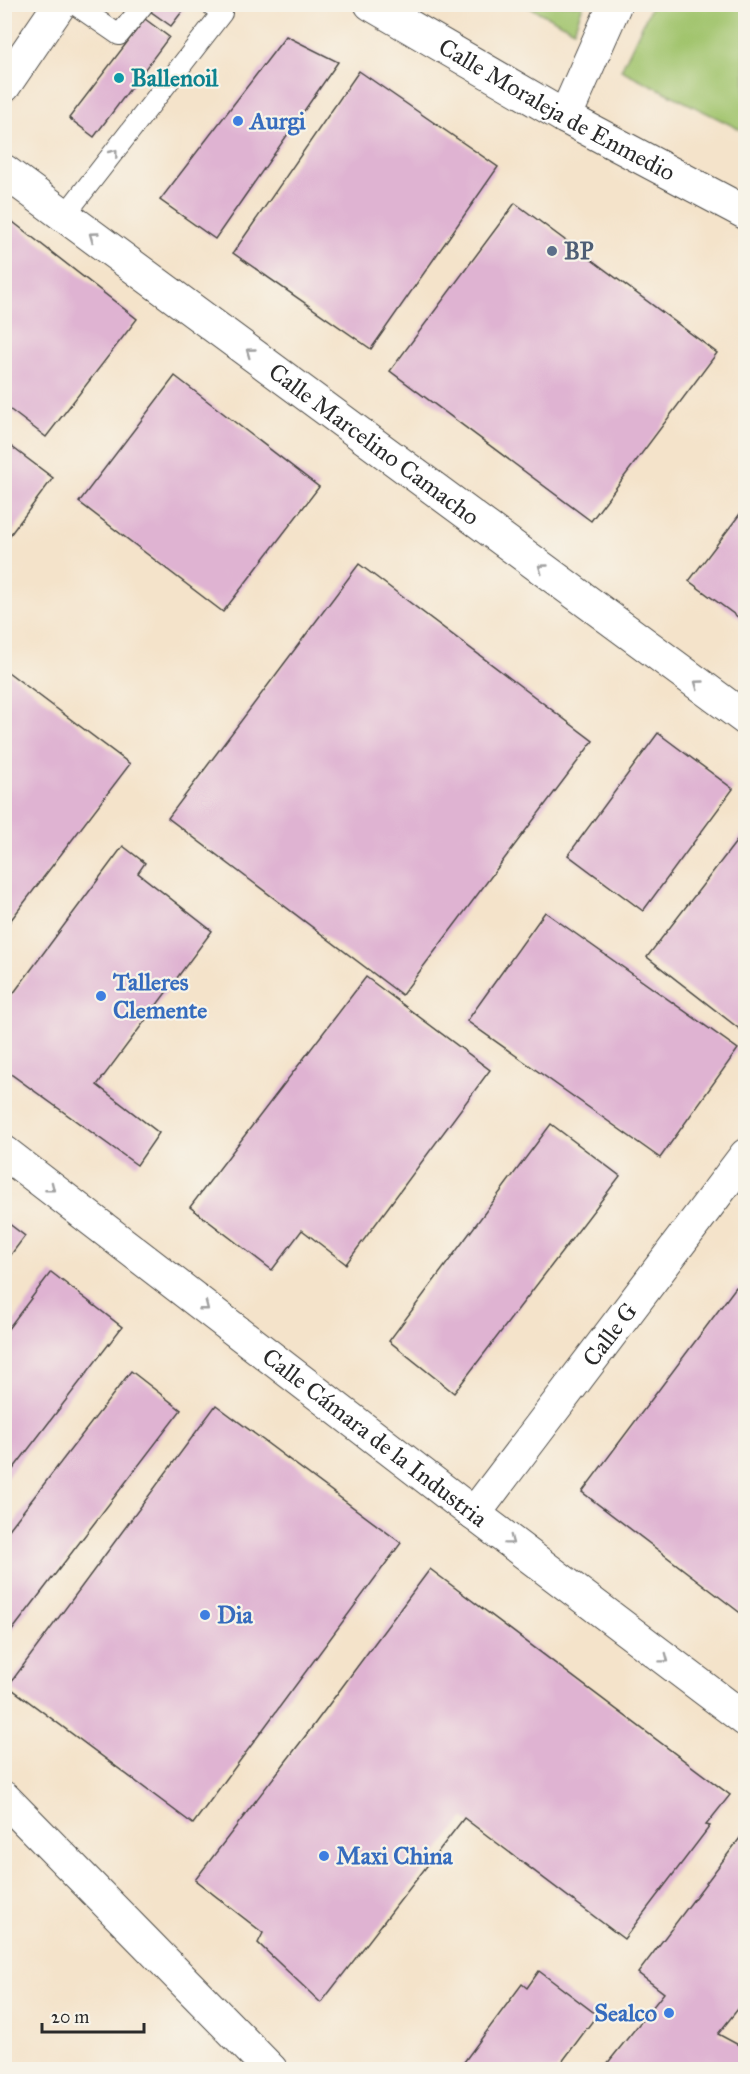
<svg xmlns="http://www.w3.org/2000/svg" width="750" height="2074" viewBox="0 0 750 2074" font-family="'IM FELL Great Primer',serif">
	<style>
		.green { fill: #a1c46d; stroke: #66784c; stroke-width: 1.5 }
		.building { fill: #dfb3d2 }
		.lines { fill: none; stroke-linecap: round; stroke-linejoin: round }
		.lane-casing { stroke: #494743; stroke-width: 22 }
		.street-casing { stroke: #494743; stroke-width: 35 }
		.secondary-casing { stroke: #494743; stroke-width: 35 }
		.lane { stroke: #fff; stroke-width: 20 }
		.street { stroke: #fff; stroke-width: 33 }
		.secondary { stroke: #fff; stroke-width: 33 }
		.oneway { stroke: #a0a0a0 }
		.culture-dot { fill: #0f9aa8; stroke: #f7f3e8; stroke-width: 2 }
		.shop-dot { fill: #3f7fe0; stroke: #f7f3e8; stroke-width: 2 }
		.service-dot { fill: #5c6f8a; stroke: #f7f3e8; stroke-width: 2 }
		.labels { text-anchor: middle; stroke-width: 4.5; stroke-linejoin: round; paint-order: stroke }
		.culture-label { font-size: 24px; font-weight: bold; fill: #0d838f; stroke: #f7f3e8; text-anchor: start }
		.street-label { font-size: 24px; fill: #2b2b2b; stroke: #f7f3e8 }
		.shop-label { font-size: 24px; font-weight: bold; fill: #366cbe; stroke: #f7f3e8; text-anchor: start }
		.service-label { font-size: 24px; font-weight: bold; fill: #4e5e75; stroke: #f7f3e8; text-anchor: start }
	</style>
	<rect width="100%" height="100%" fill="#f7f3e8"/>
	<filter id="ink" filterUnits="userSpaceOnUse"><feTurbulence type="fractalNoise" baseFrequency=".0167" numOctaves="2"/><feDisplacementMap in="SourceGraphic" scale="12" xChannelSelector="R" yChannelSelector="G"/><feConvolveMatrix kernelMatrix="1 2 1 2 8 2 1 2 1" color-interpolation-filters="sRGB"/></filter>
	<filter id="wash" filterUnits="userSpaceOnUse"><feTurbulence type="fractalNoise" baseFrequency=".008" numOctaves="4" result="noise"/><feDisplacementMap in="SourceGraphic" scale="24" xChannelSelector="R" yChannelSelector="G"/><feGaussianBlur stdDeviation="1.35" result="paint"/><feColorMatrix in="noise" values="0 0 0 0 0 0 0 0 0 0 0 0 0 0 0 0 0 1.4 0 .05"/><feComposite in="paint" operator="in"/></filter>
	<g filter="url(#wash)">
		<rect width="100%" height="100%" fill="#f4e3ca"/>
		<path class="green" d="M525,5H583L574,30Z
			M652,5H745V132L621,70Z"/>
		<g id="blocks">
			<path class="building" d="M155,4H188L171,26L150,11Z
				M145,19L169,37L94,137L69,118Z
				M286,36L338,62L215,239L160,200Z
				M359,71L498,167L371,349L233,253Z
				M515,203L717,353L591,521L390,371Z
				M4,215L137,319L46,437L4,405Z
				M175,376L319,487L223,612L79,502Z
				M4,441L53,478L4,543Z
				M746,506V623L689,581Z
				M359,564L593,741L402,995L168,818Z
				M4,669L130,764L4,929Z
				M658,733L733,789L643,911L568,855Z
				M746,829V1034L647,957Z
				M123,846L145,863L138,873L212,931L97,1085L159,1133L137,1165L4,1069V1006Z
				M545,912L738,1049L660,1158L467,1021Z
				M366,977L490,1070L346,1264L302,1230L272,1270L190,1207Z
				M551,1124L620,1176L454,1393L389,1341Z
				M4,1220L25,1236L4,1264Z
				M51,1272L122,1327L4,1481V1334Z
				M736,1287L746,1294V1611L743,1615L582,1492Z
				M131,1371L181,1410L4,1641V1536Z
				M216,1405L401,1543L193,1824L8,1686Z
				M430,1569L730,1795L706,1825L710,1826L624,1939L464,1818L321,2003L258,1943L263,1933L195,1880L313,1726Z
				M746,1830V1999L718,2034L746,2049V2068L602,2070L664,1993L638,1973Z
				M539,1971L597,2015L556,2070H458L522,1984L527,1988Z"/>
		</g>
	</g>
	<g filter="url(#ink)">
		<use href="#blocks" fill-opacity="0" stroke="#494743" stroke-width="1.5"/>
		<g class="lines">
			<defs>
				<path id="lane" d="M74,4L119,35L144,4
					M65,215L222,13L210,4"/>
				<g id="street">
					<path id="s1" d="M371,4L565,117L746,213"/>
					<path d="M565,117L615,4"/>
					<path id="s2" d="M4,171L746,719"/>
					<path id="s3" d="M4,1152L474,1514L746,1720"/>
					<path id="s4" d="M474,1514L746,1155"/>
					<path d="M4,1798L271,2070"/>
				</g>
				<path id="secondary" d="M4,86L60,4"/>
			</defs>
			<use href="#lane" class="lane-casing"/>
			<use href="#street" class="street-casing"/>
			<use href="#secondary" class="secondary-casing"/>
			<use href="#lane" class="lane"/>
			<use href="#street" class="street"/>
			<use href="#secondary" class="secondary"/>
		</g>
		<defs><path id="oneway-chevron" d="M-2-3.5L2.5 0L-2 3.5" fill="none" stroke-width="1.6" stroke-linecap="round" stroke-linejoin="round" transform="scale(1.5)"/></defs>
		<g class="oneway">
			<use href="#oneway-chevron" transform="translate(114 153) rotate(-52)"/>
			<use href="#oneway-chevron" transform="translate(93 236) rotate(-144)"/>
			<use href="#oneway-chevron" transform="translate(250 352) rotate(-144)"/>
			<use href="#oneway-chevron" transform="translate(542 568) rotate(-144)"/>
			<use href="#oneway-chevron" transform="translate(698 684) rotate(-144)"/>
			<use href="#oneway-chevron" transform="translate(51 1188) rotate(38)"/>
			<use href="#oneway-chevron" transform="translate(205 1307) rotate(38)"/>
			<use href="#oneway-chevron" transform="translate(510 1541) rotate(37)"/>
			<use href="#oneway-chevron" transform="translate(665 1659) rotate(37)"/>
		</g>
	</g>
	<circle class="culture-dot" cx="119" cy="78" r="6"/>
	<g class="shop-dot">
		<circle cx="238" cy="121" r="6"/>
		<circle cx="101" cy="996" r="6"/>
		<circle cx="205" cy="1615" r="6"/>
		<circle cx="324" cy="1856" r="6"/>
		<circle cx="669" cy="2013" r="6"/>
	</g>
	<circle class="service-dot" cx="552" cy="251" r="6"/>
	<g class="labels">
		<g class="culture-label">
			<text x="131" y="86">Ballenoil</text>
		</g>
		<g class="street-label">
			<text dy="8" stroke="none"><textPath href="#s1" startOffset="214">Calle Moraleja de Enmedio</textPath></text>
			<text dy="8" stroke="none"><textPath href="#s2" startOffset="460">Calle Marcelino Camacho</textPath></text>
			<text dy="8" stroke="none"><textPath href="#s4" startOffset="225">Calle G</textPath></text>
			<text dy="8" stroke="none"><textPath href="#s3" startOffset="468">Calle Cámara de la Industria</textPath></text>
		</g>
		<g class="shop-label">
			<text x="250" y="129">Aurgi</text>
			<text x="113" y="990">Talleres<tspan x="113" dy="28">Clemente</tspan></text>
			<text x="217" y="1623">Dia</text>
			<text x="336" y="1864">Maxi China</text>
			<text x="657" y="2021" text-anchor="end">Sealco</text>
		</g>
		<g class="service-label">
			<text x="564" y="259">BP</text>
		</g>
	</g>
	<rect width="750" height="2074" fill="none" stroke="#f7f3e8" stroke-width="24"/>
	<path d="M42 2023v9h102v-9" fill="none" stroke="#2b2b2b" stroke-width="3"/>
	<text x="51" y="2023" font-size="18" fill="#2b2b2b" stroke="#f7f3e8" stroke-width="4.5" paint-order="stroke">20 m</text>
</svg>
